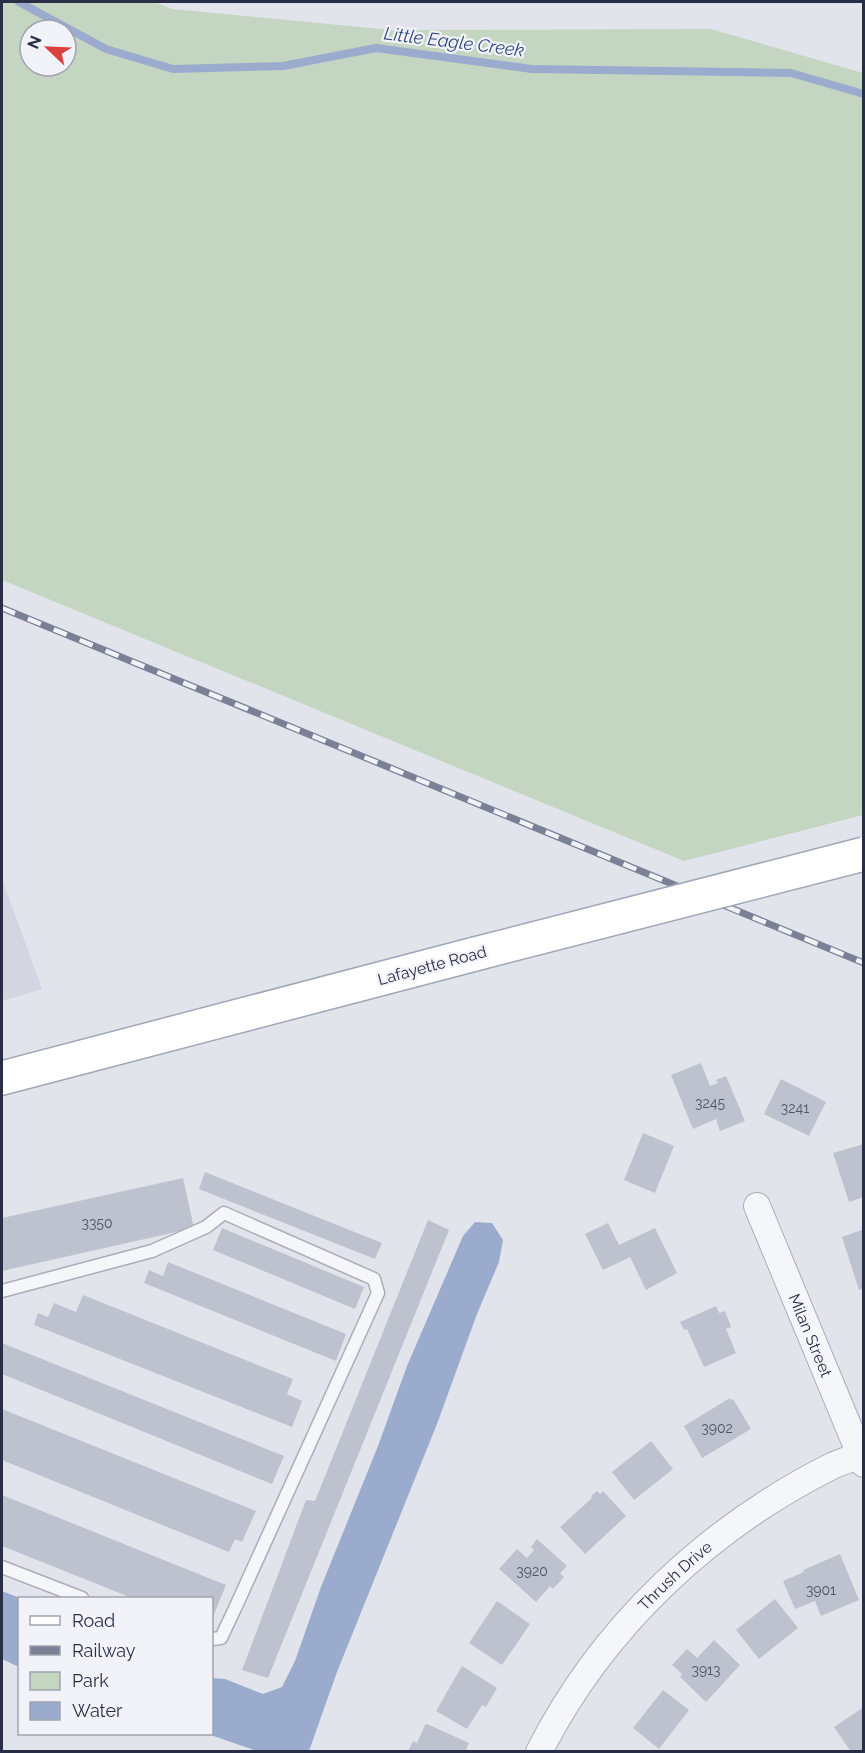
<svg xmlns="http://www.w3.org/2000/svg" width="865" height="1753" viewBox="0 0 865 1753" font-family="Raleway,sans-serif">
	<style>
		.built { fill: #d3d6e0 }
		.green { fill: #c4d6c2; fill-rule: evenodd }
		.water { fill: #9aabce }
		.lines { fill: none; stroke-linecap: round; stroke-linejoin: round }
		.stream { stroke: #9aabce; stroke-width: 8 }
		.building { fill: #bec2cf }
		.lane-casing { stroke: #aaadb9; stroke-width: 15 }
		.street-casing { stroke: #aaadb9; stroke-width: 28 }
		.primary-casing { stroke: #a0a6b8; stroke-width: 36 }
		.lane { stroke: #f5f6f9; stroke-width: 12 }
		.street { stroke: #f5f6f9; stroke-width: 26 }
		.primary { stroke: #fff; stroke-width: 33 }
		.rail-casing { stroke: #7a8096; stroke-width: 7 }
		.rail { stroke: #f2f3f8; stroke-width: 4.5; stroke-dasharray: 14; stroke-linecap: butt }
		.primary-bridge-casing { stroke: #a0a6b8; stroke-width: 36; stroke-linecap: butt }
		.primary-bridge { stroke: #fff; stroke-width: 33 }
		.labels { text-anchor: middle; stroke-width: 4.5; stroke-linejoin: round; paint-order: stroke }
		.number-label { font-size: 14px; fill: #4e5368 }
		.street-label { font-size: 16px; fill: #282e45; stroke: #f2f3f8 }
		.water-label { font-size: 18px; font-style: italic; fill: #2f457c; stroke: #f2f3f8 }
	</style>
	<rect width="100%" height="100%" fill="#e2e4eb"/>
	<path class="built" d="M2,879L42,989L2,1001Z"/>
	<path class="green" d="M2,2H155L172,9L391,30L711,29L863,73V815L684,861L2,580ZM30,30H66V66H30Z"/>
	<path class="water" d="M475,1222L492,1223L503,1240L499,1262L477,1314L437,1424L337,1672L309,1751H257L208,1734H212V1678L225,1679L263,1694L282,1687L295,1661L321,1587L378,1446L407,1366L463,1236Z
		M2,1591L20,1598L19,1667L2,1659Z"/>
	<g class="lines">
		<path class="stream" d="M19,2L106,49L173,69L283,66L376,48L532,69L791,73L864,94"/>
	</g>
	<path class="building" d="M701,1063L710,1086L718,1083L716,1080L726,1076L745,1121L720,1131L716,1119L693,1129L671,1075Z
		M781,1079L826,1102L809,1136L764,1114Z
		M643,1133L674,1146L655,1193L624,1180Z
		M864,1144V1197L849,1202L833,1153Z
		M205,1172L382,1243L375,1259L199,1189Z
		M183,1178L194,1228L2,1271V1218Z
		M428,1220L449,1230L268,1678L242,1670L306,1500L315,1501Z
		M608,1223L619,1245L655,1228L677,1273L646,1290L630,1257L603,1270L585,1234Z
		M222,1228L364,1287L355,1309L213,1250Z
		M864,1229V1288L859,1290L842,1237Z
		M168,1262L346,1334L336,1361L144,1283L149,1270L163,1276Z
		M83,1295L293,1379L287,1394L302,1401L292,1427L34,1325L38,1313L48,1317L54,1303L76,1312Z
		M716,1306L719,1313L725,1311L731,1327L726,1329L736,1353L704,1367L687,1329L684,1330L680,1322Z
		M2,1343L284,1456L272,1484L2,1374Z
		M730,1398L731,1401L733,1399L751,1429L702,1458L684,1426Z
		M2,1409L256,1511L242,1542L235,1539L229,1552L2,1460Z
		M651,1441L673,1469L634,1500L612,1472Z
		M597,1491L600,1494L603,1491L626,1516L585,1554L560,1527L592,1498L591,1496Z
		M2,1495L226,1585L212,1619V1598H132L2,1546Z
		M537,1539L567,1566L560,1573L564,1577L553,1589L550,1586L536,1602L499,1569L517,1549L527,1558L534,1550L531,1547Z
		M840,1554L859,1600L821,1616L815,1601L795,1609L783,1581L804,1572L803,1570Z
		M775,1599L798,1628L759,1659L736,1630Z
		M497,1601L530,1624L502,1665L469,1643Z
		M714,1640L740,1665L706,1702L680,1677L682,1674L672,1665L687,1649L697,1658Z
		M462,1666L497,1688L486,1707L482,1705L467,1729L436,1711Z
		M663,1690L689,1710L659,1749L633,1728Z
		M864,1707V1749L860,1752H851L834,1727Z
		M427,1724L469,1743L465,1752H408L413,1741L417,1743L425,1725Z"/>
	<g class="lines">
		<defs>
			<path id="lane" d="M2,1291L152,1251L206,1227L224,1213L374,1279L378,1293L237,1604L221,1638L212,1639
				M2,1567L82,1598"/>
			<g id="street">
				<path id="s1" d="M757,1206L864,1464"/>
				<path id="s2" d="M539,1752C602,1627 709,1527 834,1465C844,1461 854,1458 864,1453"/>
			</g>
			<path id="primary" d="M2,1078L475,954"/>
		</defs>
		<use href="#lane" class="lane-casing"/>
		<use href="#street" class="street-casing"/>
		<use href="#primary" class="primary-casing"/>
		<use href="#lane" class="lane"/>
		<use href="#street" class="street"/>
		<use href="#primary" class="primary"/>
		<defs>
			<path id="rail" d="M2,608L864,963"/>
		</defs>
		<use href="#rail" class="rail-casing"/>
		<use href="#rail" class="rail"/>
		<defs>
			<path id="primary-bridge" d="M475,954L864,854"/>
		</defs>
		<use href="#primary-bridge" class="primary-bridge-casing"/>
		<use href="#primary-bridge" class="primary-bridge"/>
	</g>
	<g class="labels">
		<g class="number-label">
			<text x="710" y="1108">3245</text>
			<text x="795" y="1113">3241</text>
			<text x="97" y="1228">3350</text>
			<text x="717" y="1433">3902</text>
			<text x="532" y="1576">3920</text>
			<text x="821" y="1595">3901</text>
			<text x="706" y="1675">3913</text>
		</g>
		<g class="street-label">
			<text transform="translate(432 965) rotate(-15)" y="6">Lafayette Road</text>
			<text dy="6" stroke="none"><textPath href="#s1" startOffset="140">Milan Street</textPath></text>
			<text dy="6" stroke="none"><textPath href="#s2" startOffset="224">Thrush Drive</textPath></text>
		</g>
		<g class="water-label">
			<text transform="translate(454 42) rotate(7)" y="6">Little Eagle Creek</text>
		</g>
	</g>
	<rect width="865" height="1753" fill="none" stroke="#282e45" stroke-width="6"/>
	<rect x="18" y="1597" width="195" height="138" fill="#f2f3f8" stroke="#a1a4b0" stroke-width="1.5"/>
	<rect x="30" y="1616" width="30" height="9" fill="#ffffff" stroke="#a1a4b0" stroke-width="1.5"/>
	<text x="72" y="1627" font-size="18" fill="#282e45">Road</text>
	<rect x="30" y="1646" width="30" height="9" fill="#7a8096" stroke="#a1a4b0" stroke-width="1.5"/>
	<text x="72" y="1657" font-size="18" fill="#282e45">Railway</text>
	<rect x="30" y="1672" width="30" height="18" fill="#c4d6c2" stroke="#a1a4b0" stroke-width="1.5"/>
	<text x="72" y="1687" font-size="18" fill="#282e45">Park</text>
	<rect x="30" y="1702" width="30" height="18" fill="#9aabce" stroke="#a1a4b0" stroke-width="1.5"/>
	<text x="72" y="1717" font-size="18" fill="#282e45">Water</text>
	<g transform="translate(48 48) rotate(293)"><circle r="28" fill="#f2f3f8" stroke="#a1a4b0" stroke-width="1.5"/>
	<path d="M0-4.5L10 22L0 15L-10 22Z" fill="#d9413e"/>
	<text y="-9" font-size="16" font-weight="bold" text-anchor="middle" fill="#282e45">N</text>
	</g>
</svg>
